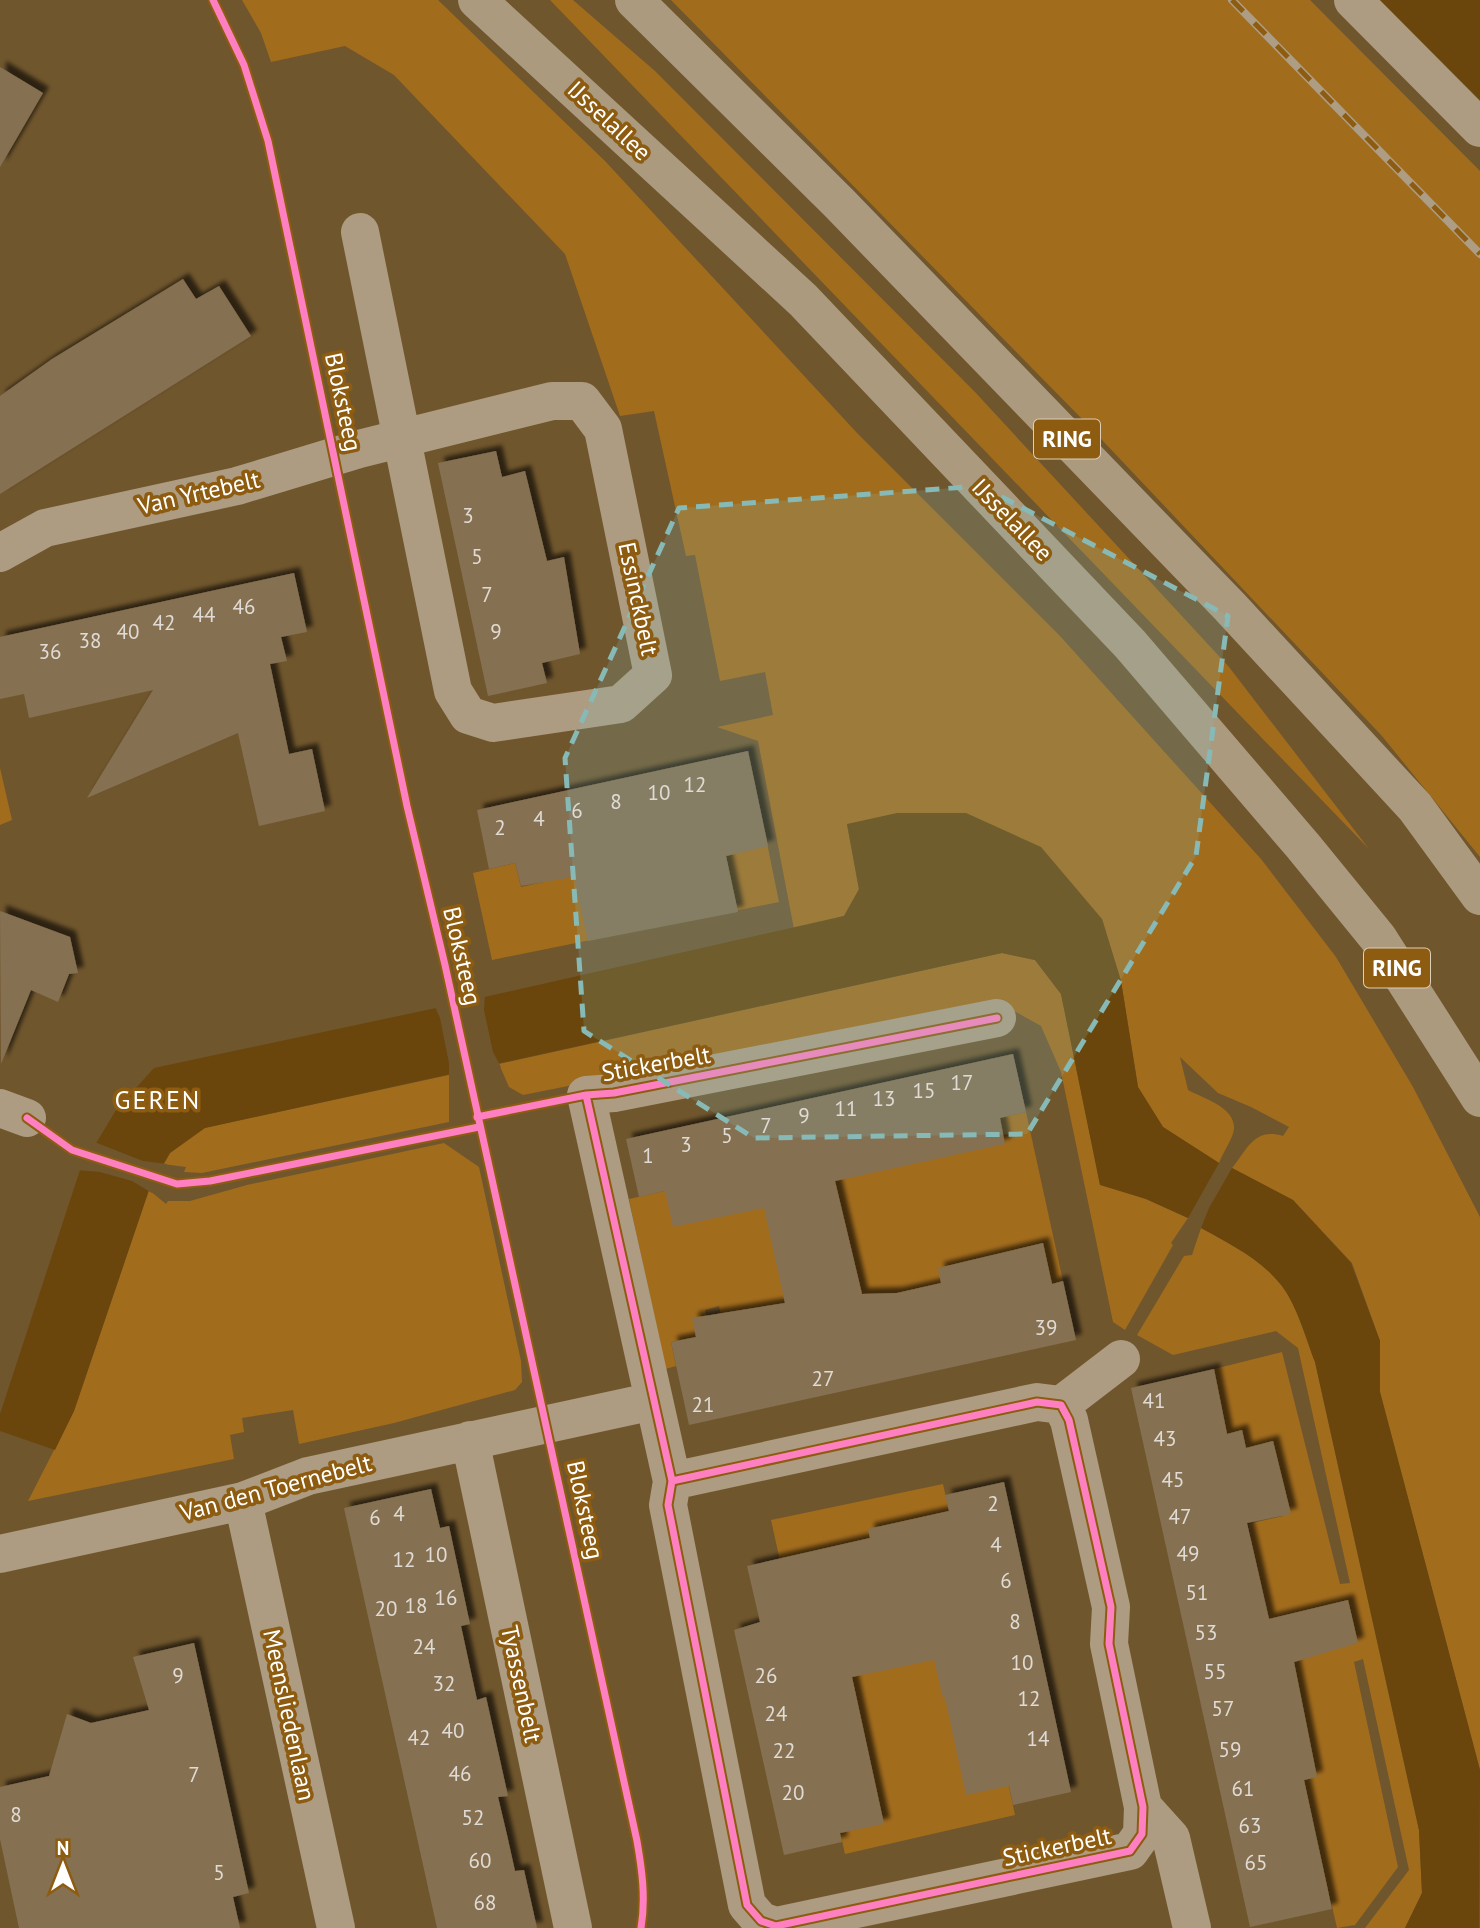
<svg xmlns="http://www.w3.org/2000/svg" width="1480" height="1928" viewBox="0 0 1480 1928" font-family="'PT Sans',sans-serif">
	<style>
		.green { fill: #a26c1d }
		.water { fill: #6a460c }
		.pier { fill: #70562d }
		.building { fill: #857051; filter: url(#shadow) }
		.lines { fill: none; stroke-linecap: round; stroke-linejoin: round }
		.minor { stroke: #ad9c81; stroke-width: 38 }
		.major { stroke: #ac9a7f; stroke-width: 38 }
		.rail-casing { stroke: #ac9d84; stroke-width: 8 }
		.rail { stroke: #8d5c10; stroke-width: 5; stroke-dasharray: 16; stroke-linecap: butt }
		.cycleway-casing { stroke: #8d5c10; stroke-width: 11 }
		.cycleway { stroke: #ff80c0; stroke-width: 7 }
		.marked { fill: #87bab6; fill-opacity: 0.2; stroke: #87bab6; stroke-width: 5; stroke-dasharray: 14 9; stroke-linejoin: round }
		.labels { text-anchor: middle; stroke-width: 7; stroke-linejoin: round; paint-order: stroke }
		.number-label { font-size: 21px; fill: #e0dbd4 }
		.shield { fill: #8d5c10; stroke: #ddceb7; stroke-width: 2 }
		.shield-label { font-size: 23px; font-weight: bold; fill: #fff }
		.street-label { font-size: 24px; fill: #fff; stroke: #8d5c10 }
		.neighbourhood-label { font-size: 26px; letter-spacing: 2px; fill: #fff; stroke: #8d5c10 }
	</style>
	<defs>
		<filter id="shadow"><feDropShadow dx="6" dy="-6" stdDeviation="2" flood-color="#0009"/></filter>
	</defs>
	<rect width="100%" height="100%" fill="#70562d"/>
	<path class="green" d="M242,0H438L605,161L858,434L1060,636L1261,859L1336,957L1413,1087L1480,1217V1770L1380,1392V1341L1352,1263L1293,1200L1232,1168C1247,1150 1254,1127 1283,1136L1289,1127L1251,1107L1218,1093L1180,1057L1188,1090C1202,1098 1235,1107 1234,1128C1234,1137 1223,1152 1219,1163L1163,1127L1138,1087L1121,981L1102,919L847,824L859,890L844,916L794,929L758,741L717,727L773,715L765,672L720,681L695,555L686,556L654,411L620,416L565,254L394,75L345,46L271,62L261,33Z
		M550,0H573L655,71L975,392L1229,667L1369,849Z
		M671,0H1310L1480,171V857L1382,736L1086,423Z
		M0,768L12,820L0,825Z
		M765,833L779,902L492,960L473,873L515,863L521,887Z
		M1002,953L1035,960L1061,994L1100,1184L1146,1199L1188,1218L1171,1243L1173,1245L1125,1330L1113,1322L1061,1072L1041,1026L996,1001L523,1095L509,1087L499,1064Z
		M449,1075V1122L202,1173L184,1172L186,1167L163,1164L170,1153L204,1128Z
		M1026,1112L1063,1281L1037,1288L954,1280L928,1286L730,1355L719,1306L705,1310L710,1334L671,1342L676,1366L665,1369L629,1199L665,1191L1005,1143L1000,1118Z
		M444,1143L479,1167L521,1361L522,1382L515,1390L394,1423L299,1444L293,1410L242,1418L244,1432L230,1435L234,1459L28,1501L74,1411L149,1190L166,1204L168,1201H190L247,1185Z
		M1201,1228C1230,1244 1261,1259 1282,1286C1297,1306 1306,1339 1315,1362L1419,1830L1422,1893L1405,1928H1365L1409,1870L1363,1659L1354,1662L1398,1867L1355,1925L1337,1928L1329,1893L1305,1898L1294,1850L1318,1844L1312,1817L1288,1822L1265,1601L1261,1586L1227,1543L1251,1538L1248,1524L1283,1516L1280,1503L1204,1439L1217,1384L1214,1369L1282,1352L1340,1584L1350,1583L1298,1348L1276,1331L1173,1355L1137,1335L1184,1256L1192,1255Z
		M943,1484L1015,1815L845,1854L771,1520Z"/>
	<path class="water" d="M1380,0H1480V100Z
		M897,813H966L1041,847L1102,919L1121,981L1138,1087L1163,1127L1219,1163L1188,1218L1146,1199L1100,1185L1061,994L1035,960L1002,953L205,1128L170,1153L149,1190L74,1411L55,1450L0,1431V1414L80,1170L116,1110L154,1068L436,1008L844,916L859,889L847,824Z
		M1232,1168L1293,1200L1351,1263L1380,1341V1392L1480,1770L1479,1928H1405L1422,1893L1419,1830L1315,1362C1306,1338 1297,1306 1282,1286C1261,1259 1230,1244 1201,1228L1209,1208Z"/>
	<path class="pier" d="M485,992L484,1010L493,1052L501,1067L449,1079V1063L440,1018L434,1005Z
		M92,1141L143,1161L167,1164L152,1193L132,1181L100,1172L76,1170Z"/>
	<path class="building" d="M0,67L43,93L0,167Z
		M183,279L196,299L219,286L251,336L0,494V396L52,359Z
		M496,451L502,477L525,471L547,561L564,557L580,654L542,663L547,683L488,696L438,463Z
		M294,573L307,632L281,637L287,661L270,664L289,754L312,749L325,811L259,826L238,733L87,798L153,690L29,718L24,694L0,699V637Z
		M748,751L768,846L726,856L738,912L588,941L574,877L521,886L515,863L489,869L477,810Z
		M0,911L70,937L78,973L69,974L58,1002L31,990L1,1064Z
		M1013,1054L1026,1112L1000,1118L1005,1144L835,1181L862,1294L897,1293L941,1283L938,1268L1043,1243L1052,1284L1063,1281L1076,1340L689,1425L671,1342L696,1337L692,1318L785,1303L764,1208L673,1227L665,1191L639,1197L626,1139Z
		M1214,1369L1227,1434L1242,1430L1246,1448L1273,1441L1291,1514L1247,1523L1269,1619L1348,1600L1358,1643L1294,1662L1317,1777L1304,1780L1332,1909L1250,1927L1131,1388Z
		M1004,1482L1071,1792L1013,1805L1009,1786L966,1795L945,1698H943L934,1660L852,1677L884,1824L840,1833L842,1842L784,1855L734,1630L760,1622L747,1566L870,1538L868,1529L949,1511L945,1495Z
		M431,1489L440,1528L449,1526L470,1624L461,1626L477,1700L486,1697L508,1796L498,1797L507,1835L515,1871L524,1870L537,1928H437L344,1508Z
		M194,1643L249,1893L233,1897L240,1928H19L0,1839V1787L49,1776L67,1714L91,1723L149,1710L133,1657Z"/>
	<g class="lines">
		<path class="minor" d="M1353,0L1480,128
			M0,553L45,528L237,486L359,449L552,401H582L603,429L653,675L621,704L493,723L468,715L453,691L360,232
			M0,1108L27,1118
			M1061,1405L1121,1359
			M470,1440L573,1928
			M672,1481L1037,1402L1061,1405L1069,1420L1111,1607L1109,1644L1143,1807L1142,1834L1130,1851L776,1926L761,1921L747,1905L668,1505L672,1481L586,1095L614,1093L997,1018
			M243,1501L336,1928
			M0,1554L243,1501L308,1476L654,1401
			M1143,1807L1171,1838L1192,1928"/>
		<path class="major" d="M477,0L803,300L1130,644L1303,846L1378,938L1480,1098
			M634,0L839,203L1230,607L1415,807L1480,896"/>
		<defs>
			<path id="rail" d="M1232,0L1480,254"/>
		</defs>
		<use href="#rail" class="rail-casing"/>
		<use href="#rail" class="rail"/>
		<defs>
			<path id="cycleway" d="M213,0L244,65L268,141L407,806L445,965L637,1841C642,1870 646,1898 641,1928
				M477,1117L586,1095
				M27,1118L72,1150L177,1184L210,1181L479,1127
				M672,1481L1037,1402L1061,1405L1069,1420L1111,1607L1109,1644L1143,1807L1142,1834L1130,1851L776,1926L761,1921L747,1905L668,1505L672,1481L586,1095L614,1093L997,1018"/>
		</defs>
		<use href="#cycleway" class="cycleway-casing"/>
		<use href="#cycleway" class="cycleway"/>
	</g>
	<path class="marked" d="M981,486L1228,616L1196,856L1027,1134L754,1138L584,1031L565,758L679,508Z"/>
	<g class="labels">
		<g class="number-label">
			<text x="468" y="523">3</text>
			<text x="477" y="564">5</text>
			<text x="487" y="602">7</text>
			<text x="244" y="614">46</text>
			<text x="204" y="622">44</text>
			<text x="164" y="630">42</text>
			<text x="128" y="639">40</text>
			<text x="496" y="639">9</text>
			<text x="90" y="648">38</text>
			<text x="50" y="659">36</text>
			<text x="695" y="792">12</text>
			<text x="659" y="800">10</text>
			<text x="616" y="809">8</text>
			<text x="577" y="818">6</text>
			<text x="539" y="826">4</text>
			<text x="500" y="835">2</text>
			<text x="962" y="1090">17</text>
			<text x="924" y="1098">15</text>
			<text x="884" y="1106">13</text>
			<text x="846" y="1116">11</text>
			<text x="804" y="1123">9</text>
			<text x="766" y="1133">7</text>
			<text x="727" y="1143">5</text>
			<text x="686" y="1152">3</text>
			<text x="648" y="1163">1</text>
			<text x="1046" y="1335">39</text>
			<text x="823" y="1386">27</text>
			<text x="1154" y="1408">41</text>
			<text x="703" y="1412">21</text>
			<text x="1165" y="1446">43</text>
			<text x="1173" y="1487">45</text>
			<text x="993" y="1511">2</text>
			<text x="399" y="1521">4</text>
			<text x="1180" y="1524">47</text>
			<text x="375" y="1525">6</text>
			<text x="996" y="1552">4</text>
			<text x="1188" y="1561">49</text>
			<text x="436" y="1562">10</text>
			<text x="404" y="1567">12</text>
			<text x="1006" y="1588">6</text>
			<text x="1197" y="1600">51</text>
			<text x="446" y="1605">16</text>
			<text x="416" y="1613">18</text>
			<text x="386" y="1616">20</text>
			<text x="1015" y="1629">8</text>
			<text x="1206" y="1640">53</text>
			<text x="424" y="1654">24</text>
			<text x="1022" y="1670">10</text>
			<text x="1215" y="1679">55</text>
			<text x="178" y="1683">9</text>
			<text x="766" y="1683">26</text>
			<text x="444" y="1691">32</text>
			<text x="1029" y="1706">12</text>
			<text x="1223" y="1716">57</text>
			<text x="776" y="1721">24</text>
			<text x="453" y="1738">40</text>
			<text x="419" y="1745">42</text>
			<text x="1038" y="1746">14</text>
			<text x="1230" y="1757">59</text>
			<text x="784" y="1758">22</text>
			<text x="460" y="1781">46</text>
			<text x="194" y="1782">7</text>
			<text x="1243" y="1796">61</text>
			<text x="793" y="1800">20</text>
			<text x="16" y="1822">8</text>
			<text x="473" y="1825">52</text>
			<text x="1250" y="1833">63</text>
			<text x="480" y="1868">60</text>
			<text x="1256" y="1870">65</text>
			<text x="219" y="1880">5</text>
			<text x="485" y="1910">68</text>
		</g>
		<g class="shield">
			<rect x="1034" y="419.5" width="66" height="39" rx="5"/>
			<rect x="1364" y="948.5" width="66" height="39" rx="5"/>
		</g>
		<g class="shield-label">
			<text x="1067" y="447">RING</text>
			<text x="1397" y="976">RING</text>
		</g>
		<g class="street-label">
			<text transform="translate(609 121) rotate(43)" y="8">IJsselallee</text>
			<text transform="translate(343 402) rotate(78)" y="8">Bloksteeg</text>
			<text transform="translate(199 493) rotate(-13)" y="8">Van Yrtebelt</text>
			<text transform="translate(1012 520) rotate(46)" y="8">IJsselallee</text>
			<text transform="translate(638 599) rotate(78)" y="8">Essinckbelt</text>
			<text transform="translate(462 956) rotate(77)" y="8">Bloksteeg</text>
			<text transform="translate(656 1064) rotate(-10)" y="8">Stickerbelt</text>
			<text transform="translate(276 1488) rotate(-15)" y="8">Van den Toernebelt</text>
			<text transform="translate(585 1510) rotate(78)" y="8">Bloksteeg</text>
			<text transform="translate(521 1684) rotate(78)" y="8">Tyassenbelt</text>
			<text transform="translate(289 1715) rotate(78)" y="8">Meensliedenlaan</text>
			<text transform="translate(1057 1847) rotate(-12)" y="8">Stickerbelt</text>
		</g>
		<g class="neighbourhood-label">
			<text x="158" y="1109">GEREN</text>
		</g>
	</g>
	<g transform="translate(63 1865)" stroke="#8d5c10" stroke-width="5" paint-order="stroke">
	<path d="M0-5L12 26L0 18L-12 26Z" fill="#ffffff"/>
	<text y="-10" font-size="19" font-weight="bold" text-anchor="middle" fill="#ffffff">N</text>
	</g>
</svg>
